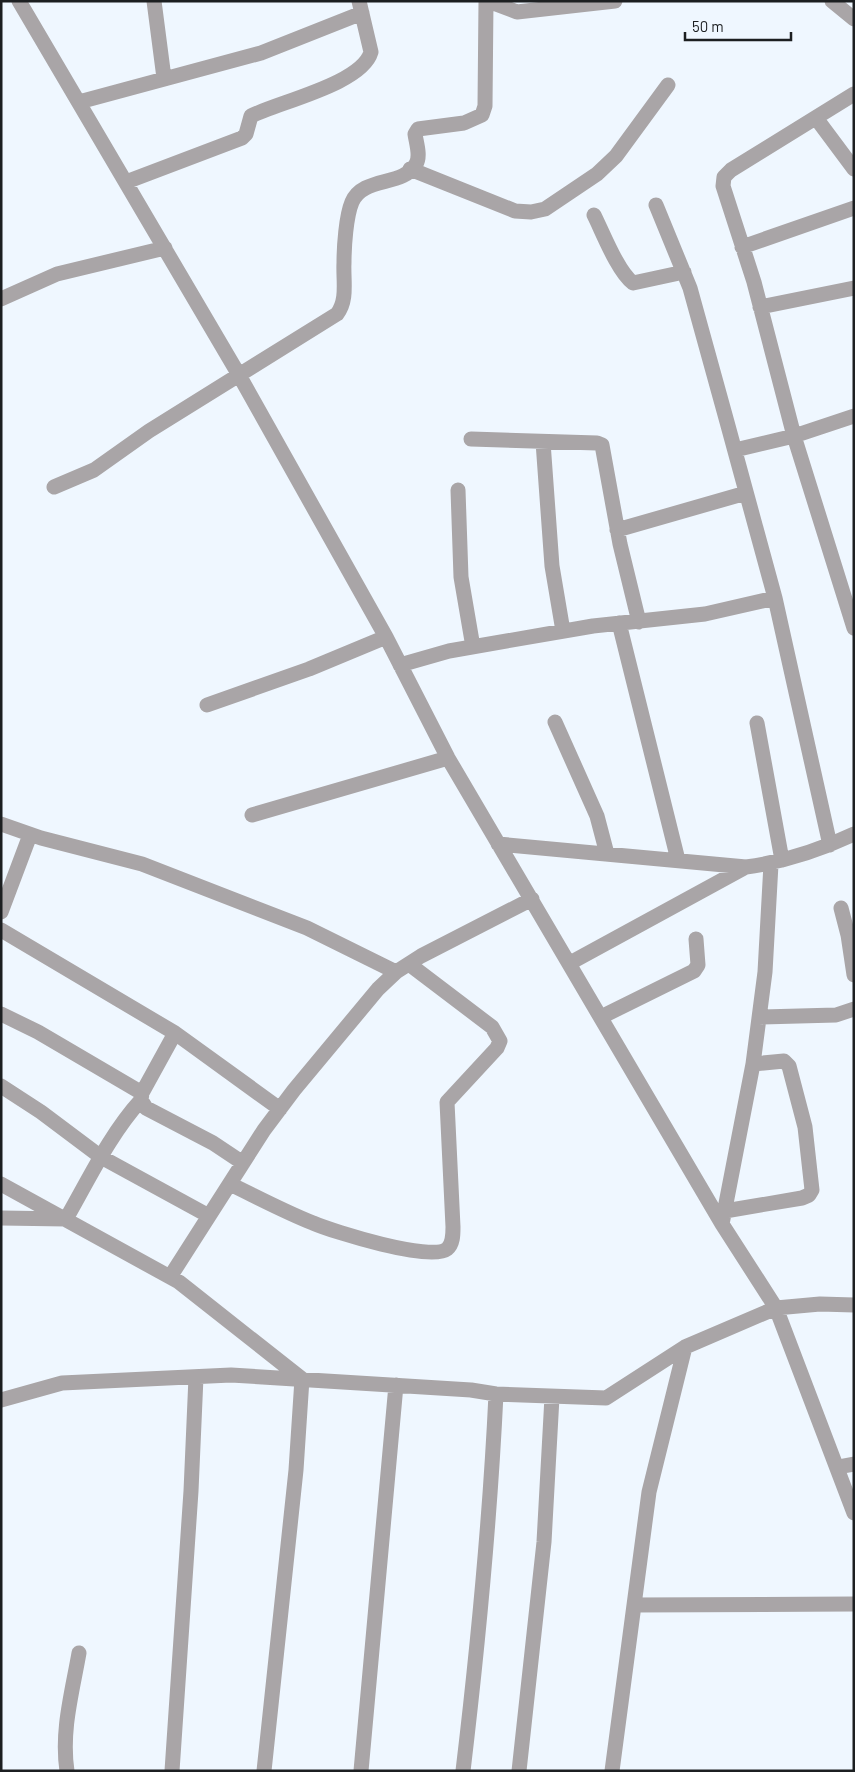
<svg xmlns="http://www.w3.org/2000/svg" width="855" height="1772" viewBox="0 0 855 1772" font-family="Barlow,sans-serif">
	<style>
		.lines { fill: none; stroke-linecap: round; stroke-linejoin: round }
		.minor { stroke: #a9a5a7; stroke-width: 15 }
	</style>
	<rect width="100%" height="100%" fill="#eff7ff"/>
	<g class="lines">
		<path class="minor" d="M19,1L239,375L386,637L448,758L722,1224L776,1308L854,1513
			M154,1L164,78
			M488,1L517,12L615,1
			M832,1L854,19
			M854,94L731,170L724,177L723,186L754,282L794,436L854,628
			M79,102L261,53L362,13
			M816,118L854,169
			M410,169L515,211L531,212L545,209L597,174L616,156L668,85
			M126,182L242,138L246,134L251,116C278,102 362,84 371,52L359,1
			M656,205L690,288L727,422L775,598L830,845
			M594,215C603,233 618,272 633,283L684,272
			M742,247L854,208
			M1,299L57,274L165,248
			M760,307L854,288
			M471,439L597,443L602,445L620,544L639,622
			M543,442L552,566L563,631
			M735,450L794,436L854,416
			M54,487L94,470L149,431L337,314C348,300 343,280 344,263C344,247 346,216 352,202C363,176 403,187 416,164C421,156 416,142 415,134L418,129L464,123L482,115L485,106L486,1
			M458,490L461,577L473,647
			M617,530L746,493
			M619,623L678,860
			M400,665L449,651L593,626L705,614L775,598
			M207,705L309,669L386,637
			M555,722L597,816L607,854
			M757,723L782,860
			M252,815L448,758
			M1,824L41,838L142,864L307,928L396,972
			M498,844L746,867C783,862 820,850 854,834
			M841,908L848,935L854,975
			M1,912L30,835
			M1,930L175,1033L280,1109
			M570,963L746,867
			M1,1014L38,1032L142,1093
			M601,1017L694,971L698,965L696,939
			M759,1017L836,1015L854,1009
			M175,1033L142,1093L141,1100L146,1108L213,1143L243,1163
			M1,1086L41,1112L101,1157L209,1216
			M1,1184L179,1282L302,1379L296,1470L264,1771
			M230,1184C257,1197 285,1212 313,1223C334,1232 431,1262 447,1249C453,1244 453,1235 453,1227L447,1102L497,1048L500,1041L492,1027L409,964
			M725,1211L802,1198L809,1195L812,1190L805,1127L789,1066L784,1061L753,1064
			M1,1218L66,1219C89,1179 110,1134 141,1100
			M722,1224L753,1064L765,972L771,864
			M170,1277L264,1130L294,1090L378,989L396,972L421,956L532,899
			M1,1400L62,1383L231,1375L471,1390L496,1394L606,1398L685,1347L776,1308L820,1304L854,1305
			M838,1467L854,1464
			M634,1605L854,1604
			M67,1771C61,1731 72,1693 79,1653
			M172,1771L191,1491L196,1377
			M361,1771L396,1385
			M463,1771C478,1645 490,1520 496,1394
			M519,1771L544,1542L552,1397
			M612,1771L649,1492L685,1347"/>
	</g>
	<rect width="855" height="1772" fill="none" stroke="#1c1f21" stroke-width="5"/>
	<path d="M685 32v8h106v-8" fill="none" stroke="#1c1f21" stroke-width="2.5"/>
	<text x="692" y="32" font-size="15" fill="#1c1f21" stroke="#eff7ff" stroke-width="4" paint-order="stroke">50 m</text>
</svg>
